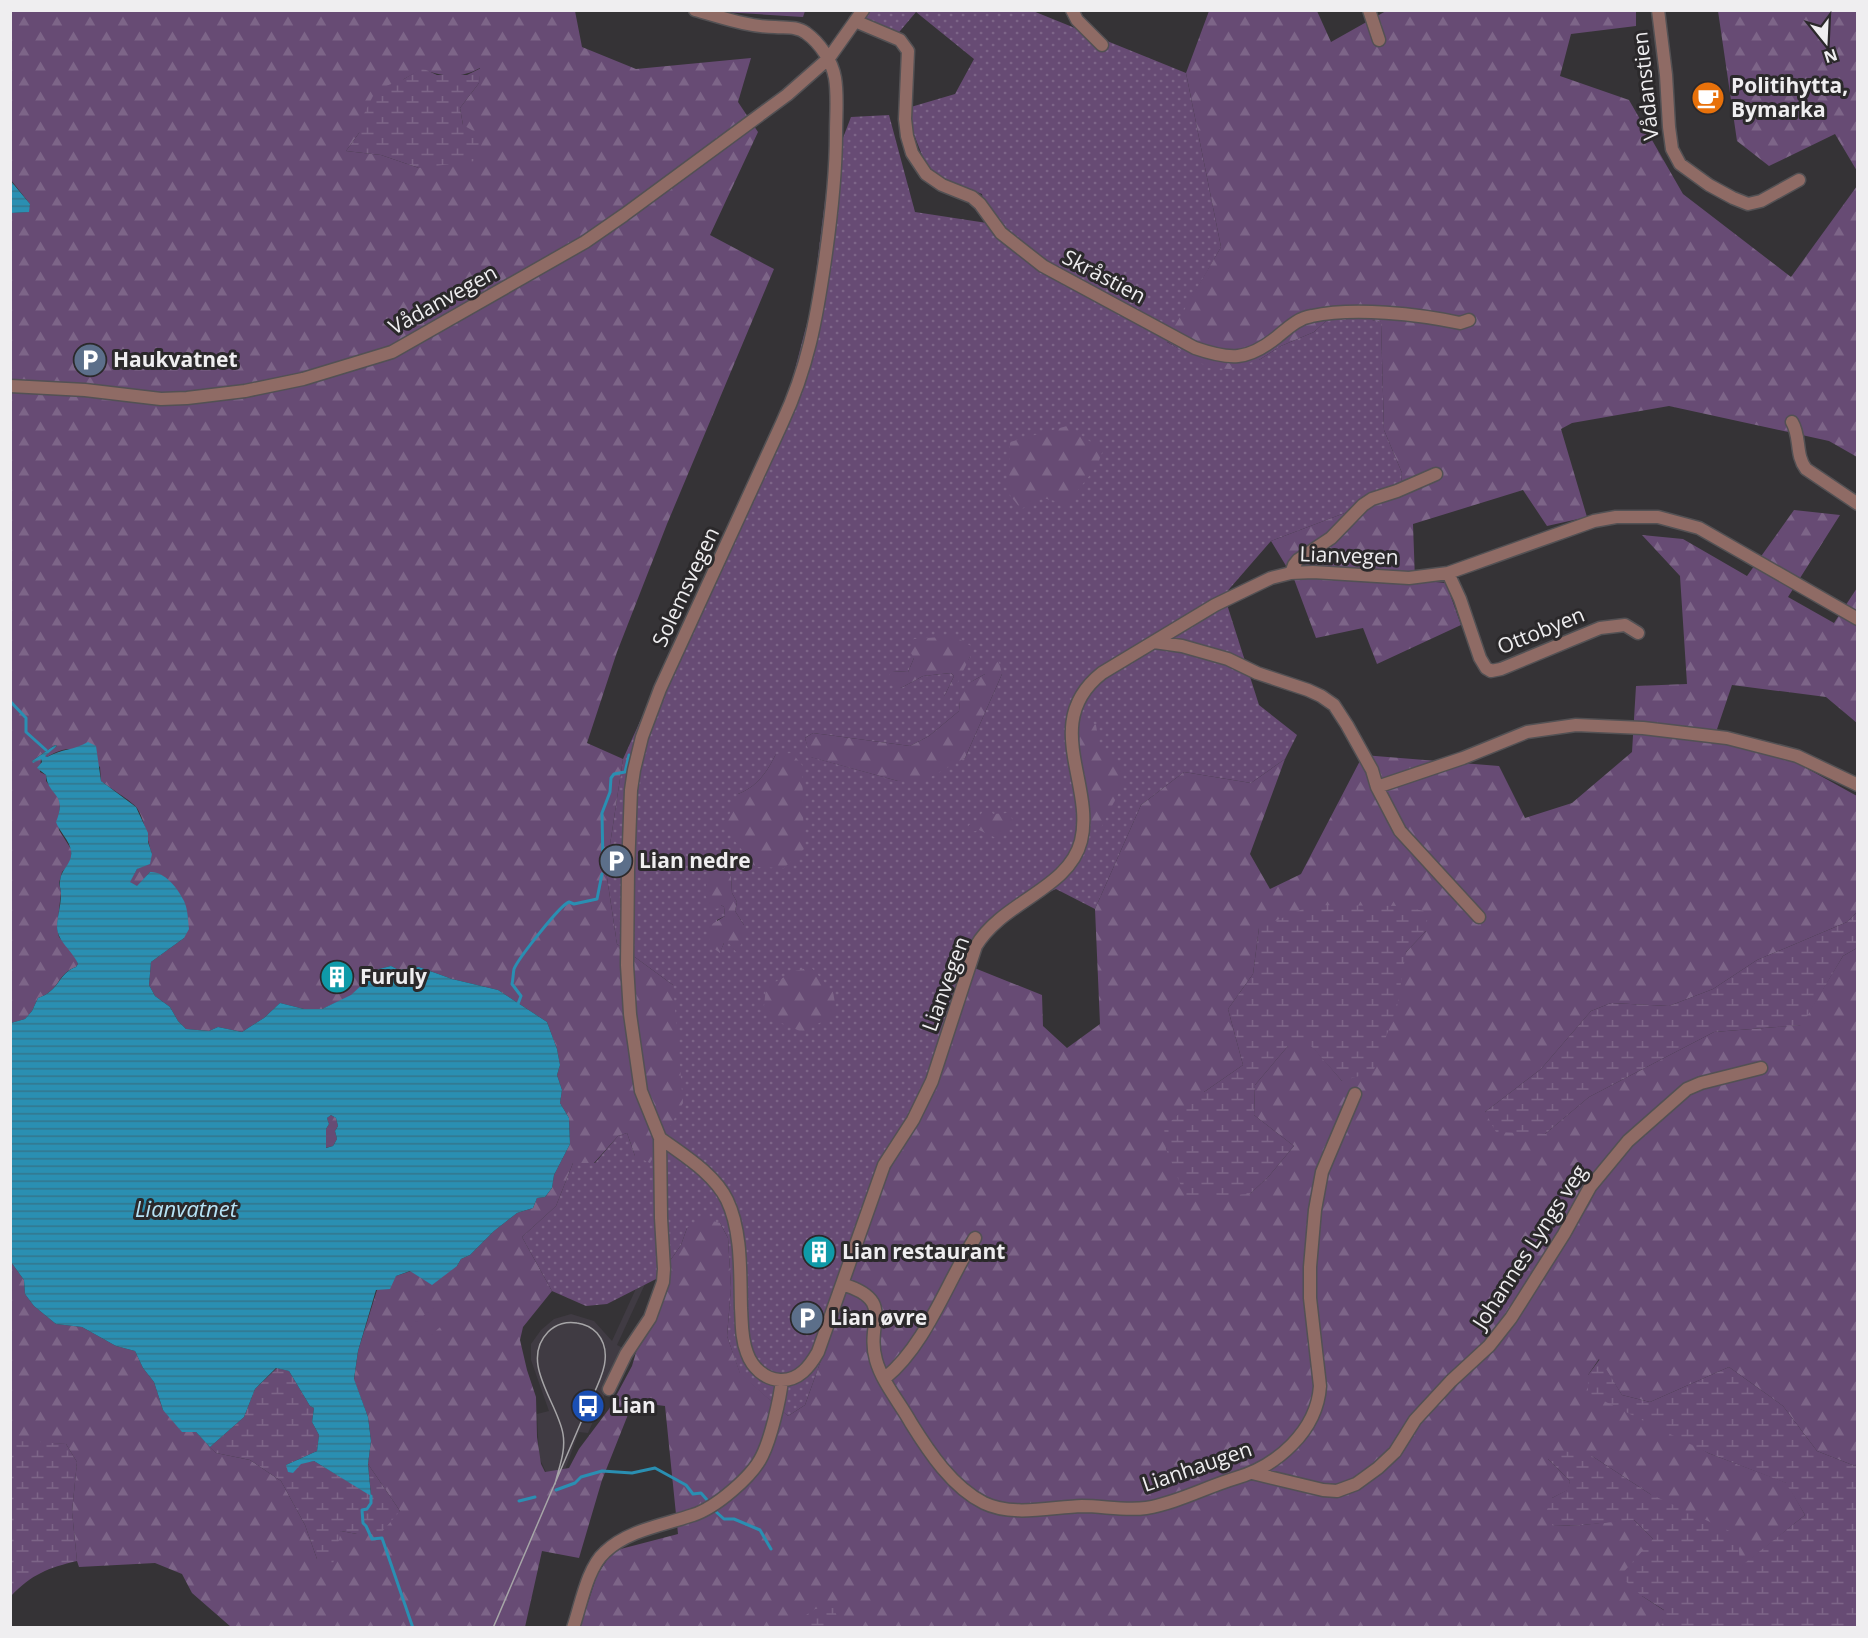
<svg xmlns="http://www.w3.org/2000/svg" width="1868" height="1638" viewBox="0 0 1868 1638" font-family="'Open Sans',sans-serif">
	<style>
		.built { fill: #403b43 }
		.grass { fill: url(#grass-dots); fill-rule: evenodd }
		.forest { fill: url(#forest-firs); fill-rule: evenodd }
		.wetland { fill: url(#wetland-marsh) }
		.green { fill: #674b74 }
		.water { fill: url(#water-rules); fill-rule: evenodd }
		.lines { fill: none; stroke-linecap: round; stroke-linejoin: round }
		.stream { stroke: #2a8fb2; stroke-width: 3 }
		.minor-casing { stroke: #535154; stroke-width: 15 }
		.minor { stroke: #8f6b65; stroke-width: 12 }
		.tram { stroke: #a6a5a7; stroke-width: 1.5 }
		.labels { text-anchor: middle; stroke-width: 6; stroke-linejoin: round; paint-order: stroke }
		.street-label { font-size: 21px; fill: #efeef0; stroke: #2b292b }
		.poi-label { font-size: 21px; font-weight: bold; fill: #efeef0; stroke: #2b292b; text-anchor: start }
		.water-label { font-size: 22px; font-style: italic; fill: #b6e3f6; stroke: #2b292b }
	</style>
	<defs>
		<pattern id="grass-dots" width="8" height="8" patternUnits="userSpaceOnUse" patternTransform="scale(1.5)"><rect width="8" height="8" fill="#674b74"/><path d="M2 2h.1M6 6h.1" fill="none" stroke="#7d6588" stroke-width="1.8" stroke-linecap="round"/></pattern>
		<pattern id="forest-firs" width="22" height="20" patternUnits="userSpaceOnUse" patternTransform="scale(1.5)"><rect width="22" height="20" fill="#674b74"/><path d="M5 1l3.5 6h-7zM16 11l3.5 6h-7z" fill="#7d6588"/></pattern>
		<pattern id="wetland-marsh" width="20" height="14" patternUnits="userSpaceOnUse" patternTransform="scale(1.5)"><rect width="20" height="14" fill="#674b74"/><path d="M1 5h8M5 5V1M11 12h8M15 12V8" fill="none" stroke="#7d6588"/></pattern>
		<pattern id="water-rules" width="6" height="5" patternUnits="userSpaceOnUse" patternTransform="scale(1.5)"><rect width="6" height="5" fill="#2a8fb2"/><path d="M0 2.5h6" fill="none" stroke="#34768d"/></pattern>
	</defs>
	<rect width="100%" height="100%" fill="#353336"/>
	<path class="built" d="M639,1282L645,1284L617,1345L625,1349L588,1433L579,1432L554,1499L487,1628L549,1479L539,1457L537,1414L549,1411L531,1360V1344L541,1330L554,1319L571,1314L594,1321L612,1341Z"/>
	<path class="grass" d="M869,11H1033L1186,73L1221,247L1167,342L1188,354L1259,360L1281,346L1314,332L1327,320H1372L1381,322L1384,430L1402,473L1400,492L1271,541L1224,595L1259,705L1297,735L1285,759L1251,783L1184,772L1141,805L1095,909L1056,889L1022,905L984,939L972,967L950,1048L937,1083L888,1173L805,1405L788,1416L740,1374L727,1336L731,1288L728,1238L720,1223L687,1228L681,1245L658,1278L607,1304L586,1306L552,1291L522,1237L556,1206L573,1163H595L618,1136L627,1133L635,1156L673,985L617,944L606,871L623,759L789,392L812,304L828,177L851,117L889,115L915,212L987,223L982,194L929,173L904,109L955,94L974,59L916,12L895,37L863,20ZM970,657L944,697L954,676L951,673L923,676L901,688L892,671L908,672L914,658ZM985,674H1002L965,758L898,781L811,757L805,738L813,733L910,746L929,736L959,711C961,687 965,685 985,674ZM776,754L755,867L738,794C757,787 767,772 776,754ZM731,876L732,893L737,902L735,911L744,925L736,951L729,942L724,943L720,952L717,920L725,916L724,907L721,905Z"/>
	<path class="forest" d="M11,11H575L582,47L636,69L751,58L738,102L758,132L710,235L774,269L667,524L617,652L587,743L623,759L606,871L617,944L673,985L683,1103L650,1163L635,1156L627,1133L618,1136L594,1163H573L556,1206L522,1237L552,1291L523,1327L520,1340L527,1370L536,1397L537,1437L541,1464L545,1472L569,1468L579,1449L609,1409L632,1366L658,1278L681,1245L687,1228L702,1218L720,1223L728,1238L731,1288L727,1336L740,1373L788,1416L805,1405L888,1173L937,1082L950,1048L972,967L1042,995L1043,1026L1067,1048L1100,1024L1095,909L1141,805L1184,772L1251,783L1285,759L1250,854L1270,889L1301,874L1363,755L1499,766L1525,818L1572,803L1632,752L1636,686L1687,684L1680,576L1642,535L1683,539L1747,576L1794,510L1840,515L1788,597L1834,623L1857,588V723L1826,697L1732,685L1713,741L1788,758L1857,796V912L1847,922L1757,960L1713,989L1669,1006L1611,1003L1591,1011L1541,1069L1485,1112L1545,1134L1589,1097L1714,1032L1801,1025L1843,956L1857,948V1463L1855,1466L1817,1451L1783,1406L1729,1367L1650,1402L1622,1395L1599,1359L1588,1375L1708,1453L1787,1483L1805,1515L1740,1568L1650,1494L1592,1456L1548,1459L1570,1481L1568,1490L1552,1498L1553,1526L1583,1525L1633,1519L1653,1539L1642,1596L1665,1611L1661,1627H580L597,1575L613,1551L678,1534L665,1406L633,1402L602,1480L579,1558L542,1551L525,1627H231L192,1593L182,1574L155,1563L79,1567L77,1561L72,1512L77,1462L66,1444L11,1442V1262L24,1280L25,1294L34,1306L56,1324L82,1327L116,1346L135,1351L143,1368L154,1382L163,1410L196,1432L216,1453L250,1460L281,1481L305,1525L317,1559L341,1531L357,1534L400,1511L368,1464L371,1441L368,1417L354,1380L358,1351L377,1290L396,1276L411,1271L457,1266L461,1259L470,1255L494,1231L517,1213L533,1208L537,1198L545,1197L552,1188L554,1175L570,1144L569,1118L560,1103L562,1090L557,1075L560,1065L557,1049L547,1022L498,990L452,979L419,967L399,970L391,966L379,969L351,996L322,1009H304L280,1003L264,1018L242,1032L218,1027L209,1031L186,1029L178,1021L170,1007L155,996L149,985L151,962L184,938L150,872L137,887L129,882L137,869L152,854C147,840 145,820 137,808C132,801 108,787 101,781L100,767C79,750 73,742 47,757L44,756L57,746L55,745L32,761L41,758L40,772L46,775V781L60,799L59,830L71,849V862L62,872L59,883L61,892L57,928L59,937L74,954L78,964L76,967C57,973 60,991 38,998L32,1011L25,1019L11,1023L10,213L28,212L30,204L11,180ZM480,68L479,83L460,108L463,125L419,168L381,155L346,151L359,133L404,79L422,69C442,77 460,79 480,68ZM1259,928L1426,931L1406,952L1342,1081L1311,1045L1288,1046L1255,1085L1254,1115L1294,1146L1269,1176L1250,1194L1204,1092L1243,1065L1228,1009L1253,974Z
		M707,11H805L803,17Z
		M1209,11H1317L1331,42L1386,11H1636V26L1571,34L1560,76L1629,100L1683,194L1791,277L1857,186V457L1829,441L1669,406L1572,423L1561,429L1587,517L1547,526L1523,490L1413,524L1415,580L1446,583L1461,625L1377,664L1363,628L1316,638L1294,579L1271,541L1400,492L1402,473L1384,430L1381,322L1372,320H1327L1314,332L1281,346L1259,360L1230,369L1209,368L1166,341L1221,247L1186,73Z
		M1718,11H1857V171L1835,134L1769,166L1737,141Z
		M1067,426L1103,450L1097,466L1067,504L1043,498L1021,509L1009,494L1010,442Z
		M954,636L971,646L970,657L949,700L944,697L954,676L951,673L923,676L901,688L887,679L892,671L908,672L914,658L909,650L914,639Z
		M999,662L1002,674L965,758L927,779L898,781L810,757L805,738L813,733L910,746L929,736L959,711L960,694L967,684L985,674L990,663Z
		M1081,716L1096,725L1099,743L1123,768V784L1101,828L1088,818L1079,748Z
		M792,753L802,765L804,849L784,868L755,867L724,827L738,794C757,787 767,772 776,754Z
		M985,808L990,809L993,814L1007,813L1015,822L1005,834L996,838L979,830L972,832L966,829L970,824L980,821L981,814Z
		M716,860L731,876L732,893L737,902L735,911L744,925L746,936L742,940L739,951L736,952L729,943H724L720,953C709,946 708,938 709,926L725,916L724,907L721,905L717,909L709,904L705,894L709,861Z
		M811,967L833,992L837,1014L802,1032L779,1022L764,1006L766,987L795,971Z
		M331,1115L336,1118L338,1126L335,1131L337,1139L333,1146L325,1148L326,1129L329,1124L327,1118Z"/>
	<path class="wetland" d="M422,68L437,75H467L481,68L479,83L460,108L463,125L484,137L475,161L419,168L381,155L346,151L359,133L364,114L376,90L404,79Z
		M1312,905L1402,906L1428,912L1426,931L1406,952L1397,1007L1373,1072L1342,1081L1311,1046H1288L1255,1085L1254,1115L1294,1146L1269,1176L1250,1194L1186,1198L1166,1149L1164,1127L1204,1092L1243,1065L1228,1009L1253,974L1259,928Z
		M1857,912V948L1843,956L1802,1025L1714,1032L1589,1097L1545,1134L1496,1132L1485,1112L1541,1069L1591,1011L1611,1003L1669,1006L1713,989L1757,960L1847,922Z
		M1600,1359L1622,1395L1650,1402L1729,1367L1783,1406L1817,1451L1855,1466L1857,1463V1627H1661L1664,1610L1642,1596L1620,1576L1653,1539L1634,1520L1583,1525L1553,1526L1546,1512L1552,1498L1567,1490L1570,1481L1548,1459L1563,1451L1592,1456L1650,1494L1738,1535L1740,1567L1805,1515L1786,1483L1708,1453L1588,1393V1375Z
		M277,1368L289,1371L310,1406L314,1408L312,1422L319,1435L317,1451L286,1465L314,1461L371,1495L368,1464L400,1511L380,1534H357L341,1531L332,1568L317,1559L305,1525L281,1481L250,1460L216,1453L210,1447L244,1417L255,1389Z
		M26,1441L66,1444L77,1462L72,1512L77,1561C48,1568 32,1574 11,1596V1442Z
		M834,1607L840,1627H795L794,1623L815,1609Z"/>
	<path class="green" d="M433,1308L446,1322L424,1341L411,1326Z"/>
	<path class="water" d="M10,180L30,204L29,212L11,213Z
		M88,742L96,746L101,781L136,807L148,833V842L152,854L150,864L137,869L130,882L137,886L150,872C164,871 178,888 184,901C188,909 188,921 189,929L184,938L151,962L149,985L155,996L170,1007L178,1021L186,1029L209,1031L218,1027L242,1032L264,1018L280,1003L304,1009H322L351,995L379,969L391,966L399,970L419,967L452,979L498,990L547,1022L557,1049L560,1065L557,1075L562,1090L560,1103L569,1118L570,1144L554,1175L552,1188L545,1197L537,1198L533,1208L517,1213L494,1231L470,1255L461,1259L457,1266L432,1285L410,1271L396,1276L390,1289L376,1290L358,1351L354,1379L368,1417L371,1441L368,1464L371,1496L314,1461L301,1464L293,1473L288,1472L286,1465L317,1451L319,1435L312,1422L314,1408L310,1406L289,1371L276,1368L255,1389L244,1417L210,1447L196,1432H182L163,1410L154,1382L143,1368L135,1351L116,1346L82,1327L56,1324L34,1306L25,1294L24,1280L11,1262V1023L25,1019L32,1011L38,998C60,991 58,973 76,967L78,964C73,951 57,941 57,927C57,917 61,906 61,894C61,890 59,885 60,881C61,868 73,864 71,851C70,841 59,831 56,822C68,792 48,797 46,775L37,768L42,762L41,759L33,763L32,761L55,745L57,746L45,756L47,757C61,749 75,750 88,742ZM331,1115L336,1118L338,1126L335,1131L337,1139L333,1146L326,1148V1129L329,1124L327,1118Z"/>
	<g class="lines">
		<path class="stream" d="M10,701L26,718V732L46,750
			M603,864L602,813L610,792L611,778L614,774L625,772L629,755
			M518,1004L521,996L512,984C513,980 513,974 514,969C518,959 560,905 569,902L574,904L597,899L602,874
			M556,1490L575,1483L581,1477L602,1471L632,1473L655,1468L686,1485L693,1494L701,1493L708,1501
			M371,1496V1503L367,1509L362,1510L363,1523L366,1526L372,1539L382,1538L413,1628
			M519,1501L535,1497
			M714,1510L724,1519H734L760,1530L771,1549"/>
		<defs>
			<path id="minor" d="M1072,10L1077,20L1102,45
				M1369,10L1379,40
				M1658,10L1666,75L1669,127L1672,149L1680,164L1709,185L1733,198L1748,204L1761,201L1799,180
				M855,21L900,40L908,51L905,119L907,136L912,153L926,174L942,185L972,197L980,204L1001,233L1043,266L1195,348C1230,360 1247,361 1277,337C1288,328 1298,318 1312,316C1354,307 1418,314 1460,323L1469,320
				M10,386L85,390L161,399L187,398L245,391L303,379L392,352L585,242L624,215L787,95L829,58L863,10
				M1792,422C1801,437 1795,455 1806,469L1858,504
				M1291,573L1294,565L1298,560L1331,538L1363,505L1372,499L1397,491L1436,474
				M1448,573L1460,599L1480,658L1486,668L1491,671L1501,669L1600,628L1625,625L1638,633
				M1154,642L1182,646L1228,659L1257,673L1308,690L1321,696L1334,705L1347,725L1372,770L1377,787L1400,831L1479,917
				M1377,787L1463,758L1527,732L1576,725L1643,728L1727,738L1797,756L1858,785
				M660,1138C683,1155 714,1173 727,1200C742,1231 740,1273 741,1308C742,1322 741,1338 747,1353C752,1367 764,1379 780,1380C799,1381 810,1366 818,1352L884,1165L913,1120L932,1081L976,946C1003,901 1069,889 1081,841C1095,784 1040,722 1102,673L1215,605L1271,578L1291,573L1313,572L1409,578L1448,573L1594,521L1616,517H1658L1699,528L1858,619
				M842,1284C897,1301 865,1322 876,1360C882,1382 900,1403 911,1423C929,1452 952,1487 984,1503C1013,1517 1051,1507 1082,1506C1103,1506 1125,1511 1146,1508C1177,1503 1206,1487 1236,1478C1277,1466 1317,1431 1320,1386L1310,1298V1267L1315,1210L1322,1172L1355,1094
				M885,1378C926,1345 947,1282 975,1238
				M609,1389L626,1354L650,1318L663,1282L664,1269L661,1218L660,1138L641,1091L630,1014L627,965L628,870L631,790L634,770L642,737L660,689L782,423C808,367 816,321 825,260C831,218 836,176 836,133C836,115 838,95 835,78C832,61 820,43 806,33C797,26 786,28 775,27C748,27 721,17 695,10
				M1252,1473L1323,1490L1337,1491L1356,1484L1378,1468L1395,1452L1415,1420L1451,1381L1489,1346L1511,1318L1564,1234L1590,1187L1628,1141L1687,1089L1701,1083L1761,1068
				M573,1628C581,1605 587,1568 605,1552C628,1530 664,1525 693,1515C715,1508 752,1477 762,1456C771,1438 780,1399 782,1380"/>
		</defs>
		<use href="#minor" class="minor-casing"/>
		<use href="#minor" class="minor"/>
		<path class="tram" d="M493,1628L588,1406C598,1384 616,1355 597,1333C592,1328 585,1324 577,1323C567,1321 556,1324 548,1332C519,1362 558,1403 563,1434C566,1451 559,1467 555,1484"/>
	</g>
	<defs>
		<symbol id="cafe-disc" viewBox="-11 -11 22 22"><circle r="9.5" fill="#e8710a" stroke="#2b292b"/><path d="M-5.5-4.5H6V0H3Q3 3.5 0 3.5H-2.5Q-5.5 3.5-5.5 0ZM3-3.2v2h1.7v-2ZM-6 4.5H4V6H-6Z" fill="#fff"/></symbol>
		<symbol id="parking-disc" viewBox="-11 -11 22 22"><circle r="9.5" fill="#5c6f8a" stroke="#2b292b"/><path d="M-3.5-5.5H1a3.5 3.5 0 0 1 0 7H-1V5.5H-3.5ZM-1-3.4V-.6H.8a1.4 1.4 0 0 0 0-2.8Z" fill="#fff"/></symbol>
		<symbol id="building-disc" viewBox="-11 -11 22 22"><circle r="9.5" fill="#0f9aa8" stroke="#2b292b"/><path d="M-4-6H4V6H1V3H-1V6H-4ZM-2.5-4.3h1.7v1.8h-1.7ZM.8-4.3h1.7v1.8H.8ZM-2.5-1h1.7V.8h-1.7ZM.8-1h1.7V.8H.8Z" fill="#fff"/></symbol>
		<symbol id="bus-disc" viewBox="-11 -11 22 22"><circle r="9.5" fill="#1a4fb4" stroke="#2b292b"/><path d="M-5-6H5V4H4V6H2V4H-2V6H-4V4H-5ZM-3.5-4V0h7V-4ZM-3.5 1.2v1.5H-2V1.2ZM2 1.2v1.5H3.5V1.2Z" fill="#fff"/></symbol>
	</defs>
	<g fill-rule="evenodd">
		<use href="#cafe-disc" x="1689" y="79" width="38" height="38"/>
		<use href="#parking-disc" x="71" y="341" width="38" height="38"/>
		<use href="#parking-disc" x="597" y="842" width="38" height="38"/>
		<use href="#building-disc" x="318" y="958" width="38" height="38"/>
		<use href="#building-disc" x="800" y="1233" width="38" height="38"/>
		<use href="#parking-disc" x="788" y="1299" width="38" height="38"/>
		<use href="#bus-disc" x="569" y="1387" width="38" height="38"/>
	</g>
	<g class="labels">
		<g class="street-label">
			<text transform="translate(1646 86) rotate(-96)" y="7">Vådanstien</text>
			<text transform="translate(1104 277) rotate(28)" y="7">Skråstien</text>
			<text transform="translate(443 300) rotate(-29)" y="7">Vådanvegen</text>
			<text transform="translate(1349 556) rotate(2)" y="7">Lianvegen</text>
			<text transform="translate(686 587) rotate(-65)" y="7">Solemsvegen</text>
			<text transform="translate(1541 631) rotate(-22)" y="7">Ottobyen</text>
			<text transform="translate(946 984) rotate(-70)" y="7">Lianvegen</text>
			<text transform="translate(1530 1247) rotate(-57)" y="7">Johannes Lyngs veg</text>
			<text transform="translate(1197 1467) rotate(-19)" y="7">Lianhaugen</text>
		</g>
		<g class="poi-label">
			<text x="1731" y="93">Politihytta,<tspan x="1731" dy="24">Bymarka</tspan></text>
			<text x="113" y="367">Haukvatnet</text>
			<text x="639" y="868">Lian nedre</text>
			<text x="360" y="984">Furuly</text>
			<text x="842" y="1259">Lian restaurant</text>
			<text x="830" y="1325">Lian øvre</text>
			<text x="611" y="1413">Lian</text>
		</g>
		<g class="water-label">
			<text x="186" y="1217">Lianvatnet</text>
		</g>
	</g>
	<rect width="1868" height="1638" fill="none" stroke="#efeef0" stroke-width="24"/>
	<g transform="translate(1826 42) rotate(162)" stroke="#2b292b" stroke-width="4.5" paint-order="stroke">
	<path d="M0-4.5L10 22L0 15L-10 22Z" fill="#efeef0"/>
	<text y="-9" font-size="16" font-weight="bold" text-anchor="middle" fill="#efeef0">N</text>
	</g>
</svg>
